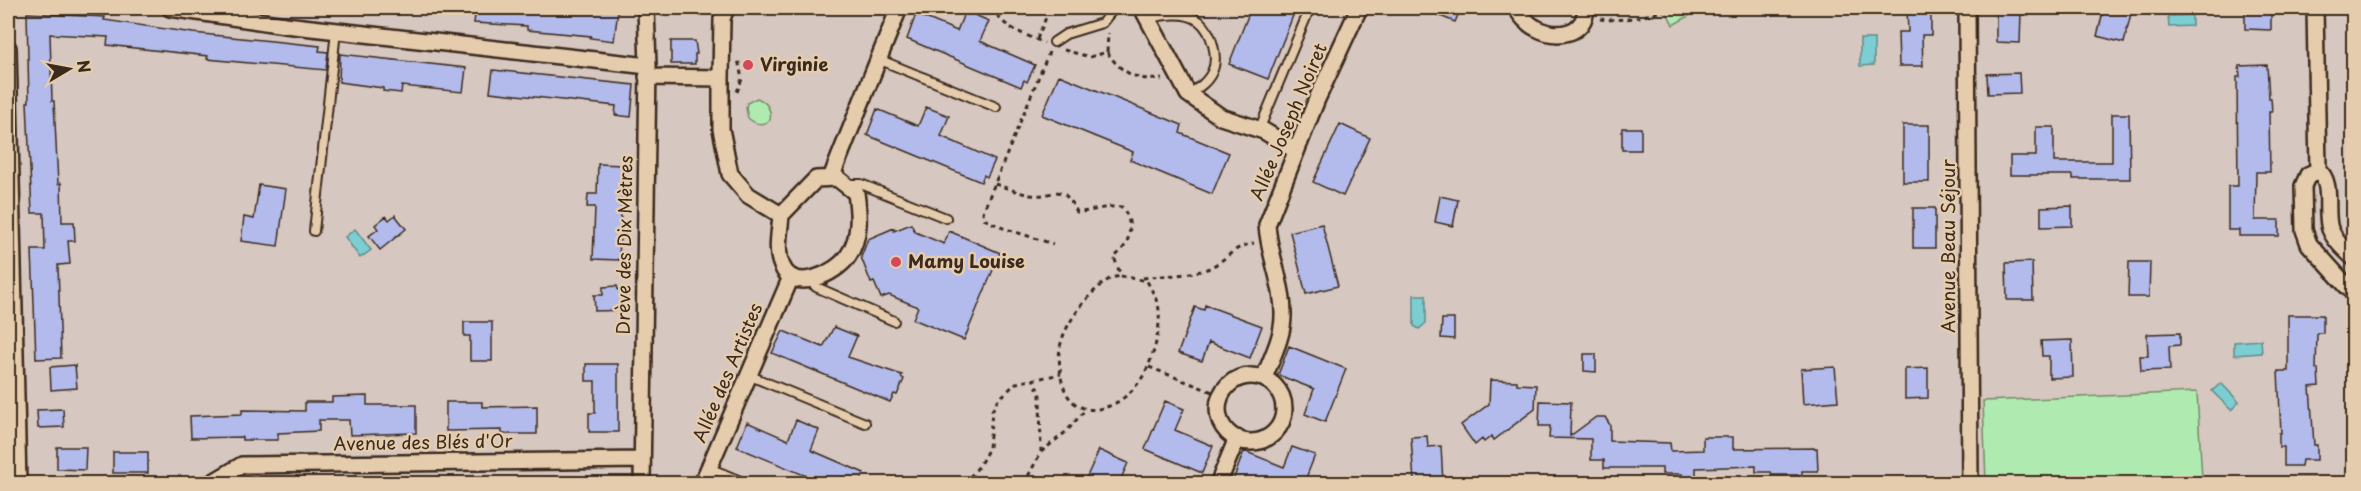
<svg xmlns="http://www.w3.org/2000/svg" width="2361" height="491" viewBox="0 0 2361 491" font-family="'Playpen Sans',sans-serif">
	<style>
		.green { fill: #afebb1; stroke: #758a68; stroke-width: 1.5 }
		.water { fill: #7cced2; stroke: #628c8a; stroke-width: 1.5 }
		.building { fill: #b2bbec; stroke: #3b2a1e; stroke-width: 1.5 }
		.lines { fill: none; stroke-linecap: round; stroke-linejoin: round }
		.lane-casing { stroke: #3b2a1e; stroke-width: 12 }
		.street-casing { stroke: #3b2a1e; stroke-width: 20 }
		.path { stroke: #3b2a1e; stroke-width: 3; stroke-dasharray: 4.5 4.5; stroke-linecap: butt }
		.lane { stroke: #e5ccad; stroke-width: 8 }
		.street { stroke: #e5ccad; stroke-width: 15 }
		.poi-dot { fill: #d1495b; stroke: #e5ccad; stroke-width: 2 }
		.labels { text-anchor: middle; stroke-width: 5; stroke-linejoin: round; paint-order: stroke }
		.poi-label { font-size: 18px; font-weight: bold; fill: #3b2a1e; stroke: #e5ccad; text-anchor: start }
		.street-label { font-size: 18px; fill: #3b2a1e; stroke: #e5ccad }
	</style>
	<rect width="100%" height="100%" fill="#d6c7c0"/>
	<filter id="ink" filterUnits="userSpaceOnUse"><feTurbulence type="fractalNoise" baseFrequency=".0167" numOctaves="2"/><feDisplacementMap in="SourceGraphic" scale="12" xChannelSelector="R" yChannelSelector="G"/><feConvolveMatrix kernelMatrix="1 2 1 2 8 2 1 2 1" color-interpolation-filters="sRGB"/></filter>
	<g filter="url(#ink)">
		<path class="green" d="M1665,8H1703L1673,25Z
			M757,98C767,102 772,110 770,120C763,126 755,124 748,118L746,108L747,103Z
			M2197,392L2202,479L2353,477V483H1986L1983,401Z"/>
		<path class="water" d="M2192,15V26L2169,27L2168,16Z
			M1860,39H1874V65L1860,66Z
			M355,229L371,250L360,258L345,237Z
			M1414,295H1426V323L1419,329L1414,326Z
			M2261,340L2262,353L2234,355V342Z
			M2221,383L2239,402L2231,410L2212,391Z"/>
		<path class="building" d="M476,8H592L618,10L614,41L590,38L591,36L527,30V26L474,23Z
			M1251,8H1296L1268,79L1229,64Z
			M1420,8H1461L1455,22Z
			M1907,8H1931V35H1922L1923,66H1899L1898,32H1908Z
			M2104,8L2132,9L2124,43L2097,36Z
			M2245,8H2271V30L2245,29Z
			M965,11L989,21L980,41L1035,65L1027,82L1024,80L1021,87L907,39L916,14L957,31Z
			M1996,12L2021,13L2020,43L1996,42Z
			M27,13L105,17L104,20L193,33L320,46L319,51L328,52L326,70L207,59L208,56L107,45L108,37L50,34L52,101H54L58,184L61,183L62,222H74L75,241H68L70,264L58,265L61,358L36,359L32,250H45L44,213H32L27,102H29Z
			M671,41H695L697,54H695V64H671Z
			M340,54L466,68L463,92L402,86L401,93L383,91V88L339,82Z
			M2267,65L2269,98H2271L2272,112H2269L2270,172H2256L2255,220H2279V236H2239V230H2228V186H2238L2237,77H2240L2239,66Z
			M493,70L634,85L631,117L615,115L616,106L490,92Z
			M2019,73L2020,93L1988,94L1987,74Z
			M1059,75L1182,125L1180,133L1229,153L1212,194L1130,160L1133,152L1042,115Z
			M926,107L949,116L941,136L995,160L987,177L984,175L981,182L867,135L877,109L918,126Z
			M2112,114H2129L2130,179H2073V175H2010V156H2036V127H2054V162H2112Z
			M1340,124L1370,138L1343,196L1313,182Z
			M1903,125H1929V182H1903Z
			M1622,128H1641V150H1622Z
			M598,164L623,165L619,260L593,259L595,207H587L588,194H597Z
			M259,185L286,189L278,246L241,241L244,217L254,219Z
			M1440,196L1458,200L1453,226L1435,222Z
			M2072,206V226L2041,227V207Z
			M1913,208H1935V248H1913Z
			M395,215L406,229L380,250L369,236L378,229L375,225L386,216L389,220Z
			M911,224L915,232L944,244L949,231L1000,253L964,340L913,319L918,307L889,295L881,298L874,282L871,283L861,257L868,239L894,228V231Z
			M1322,224L1338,286L1306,294L1290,232Z
			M2032,262L2033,300H2007L2006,263Z
			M2129,262H2150L2149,297H2128Z
			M617,286L618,290H627L628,310L595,311L594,295H603V287Z
			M1205,305L1262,326L1250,358L1209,342L1202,361L1178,353L1195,307L1204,310Z
			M2288,315H2323V333H2317L2316,369H2318L2319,386L2310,387L2314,445H2317V460H2302L2301,466H2284V447H2279V433H2281L2278,371H2288Z
			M1442,319H1454V339L1441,338Z
			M464,322H492V361H470V336H464Z
			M834,327L857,336L848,357L902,375L901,377L904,379L897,395L894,394L890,402L772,353L783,331L823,347Z
			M2180,333V345L2169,346L2170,370L2141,371L2140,356H2148L2147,334Z
			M2072,340L2073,377L2049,378V356H2042L2041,341Z
			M1289,346L1346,369L1325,422L1305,414L1314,389L1278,375Z
			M1584,354H1596V372L1584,371Z
			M586,364H618V432H589V413H595V381H586Z
			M75,365L77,388L51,390L50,367Z
			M1835,367L1838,401L1803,404L1801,369Z
			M1928,368V398L1905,399V369Z
			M1490,380L1517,381V384L1536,385L1535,409L1494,440L1492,436L1484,442L1482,439L1475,445L1461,425L1489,404Z
			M367,396V405H416V433L350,435L349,420H319V431L278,433V440H242V437L191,438L190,416L242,414V410L305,411V402H332V397Z
			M1165,401L1184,409L1175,430L1213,446L1202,473L1145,449Z
			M1540,401L1571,402L1570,436L1596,417H1605L1610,425V441L1670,443L1671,451L1703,450V437H1733V449L1817,448L1818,471H1802V475H1772L1771,472H1756V466L1696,468V477L1682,478V474H1662V468H1604V460H1591V439L1549,438L1550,426H1539Z
			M446,402H482V407L537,406V434H502V430L446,431Z
			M63,409L64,427L38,428L37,410Z
			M796,420L819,430L811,450L864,473L860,483H823L737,447L747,422L788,440Z
			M1427,436L1428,447L1441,446L1443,483H1414L1411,437Z
			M57,447H86L85,470L57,469Z
			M1292,447L1315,455L1304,483H1232L1244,451L1284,467Z
			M1099,450L1128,463L1119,483H1084Z
			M113,452H148V473H113Z"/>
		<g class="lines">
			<defs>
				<path id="lane" d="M1149,18C1165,15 1185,11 1199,21C1212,31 1219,58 1212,72C1207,83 1197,89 1188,94
					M1054,42L1066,34L1102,23L1114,8
					M878,59L996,107
					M1259,130L1310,8
					M849,184H861L946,218
					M314,231L336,31
					M809,280L816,287L894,321
					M748,375L865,423
					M709,468L748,484"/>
				<path id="street" d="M170,8L285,25L648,66
					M1142,8L1188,94L1221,117L1264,131L1295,150
					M1516,8C1521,15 1527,24 1536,28C1557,39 1585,35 1586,8
					M1967,8L1970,484
					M2315,8L2318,170C2334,183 2324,211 2330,229C2335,241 2344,249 2354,258
					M8,48L18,484
					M647,77L721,78L722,19L726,8
					M721,78V129L730,174L748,195L781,215L816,179L837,178L856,193C859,214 861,237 848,256C836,274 793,294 782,266C775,251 780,231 781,215
					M2318,170L2308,175L2303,186L2304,230L2309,244L2354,294
					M831,178L899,8
					M1218 409a33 33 0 1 1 66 0a33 33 0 1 1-66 0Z
					M1264,378C1271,359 1283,337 1283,316C1284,286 1269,256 1267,225L1317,99L1359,8
					M210,484L242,465L642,460
					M642,484L648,66L646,8
					M702,484L791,277
					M1218,484L1237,438"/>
			</defs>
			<use href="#lane" class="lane-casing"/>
			<use href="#street" class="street-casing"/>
			<path class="path" d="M993,8C1001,28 1025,34 1044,43
				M1600,19C1615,22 1655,16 1668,8
				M1037,39L1050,8
				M1064,50L1090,57L1107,52C1121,73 1137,81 1162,79
				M1049,52L983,212L984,219L1003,228L1053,244
				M1107,52L1108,33
				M737,92L742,79L738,59
				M995,184C1007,188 1019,193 1031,195C1058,198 1059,179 1077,212C1093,212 1106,205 1122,207C1135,224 1131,245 1114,257L1121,276
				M1121,276L1147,281C1151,289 1158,301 1159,310C1161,333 1151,370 1135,387C1111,415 1069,422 1061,377C1058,354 1058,344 1069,324C1077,310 1093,289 1108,280C1111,277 1117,277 1121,276Z
				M1143,278C1163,275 1197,276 1213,266C1231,256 1231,248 1254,243
				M1149,367L1220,395
				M1041,452L1067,431L1085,410
				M964,484L979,466L989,448L992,411L997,401L1016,383L1061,374
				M1024,484L1041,452L1040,395L1033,378
				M2347,484L2354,461"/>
			<use href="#lane" class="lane"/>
			<use href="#street" class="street"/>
		</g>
	</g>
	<g class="poi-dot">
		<circle cx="748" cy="65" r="6"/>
		<circle cx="896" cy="262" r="6"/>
	</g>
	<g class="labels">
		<g class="poi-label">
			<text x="760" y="71">Virginie</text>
			<text x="908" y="268">Mamy Louise</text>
		</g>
		<g class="street-label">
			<text transform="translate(1289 122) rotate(-67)" y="6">Allée Joseph Noiret</text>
			<text transform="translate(625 245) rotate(-89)" y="6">Drève des Dix Mètres</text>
			<text transform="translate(1949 246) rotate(-90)" y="6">Avenue Beau Séjour</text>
			<text transform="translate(728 373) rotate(-67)" y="6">Allée des Artistes</text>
			<text transform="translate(423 443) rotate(-1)" y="6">Avenue des Blés d'Or</text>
		</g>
	</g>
	<rect width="2361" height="491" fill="none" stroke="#e5ccad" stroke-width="30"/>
	<rect x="15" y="15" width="2331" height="461" fill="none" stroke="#3b2a1e" stroke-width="2" filter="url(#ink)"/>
	<g transform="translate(69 69) rotate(80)" stroke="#e5ccad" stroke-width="4.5" paint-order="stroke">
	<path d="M0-4.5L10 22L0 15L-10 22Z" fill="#3b2a1e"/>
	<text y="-9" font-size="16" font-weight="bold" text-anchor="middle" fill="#3b2a1e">N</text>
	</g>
</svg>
